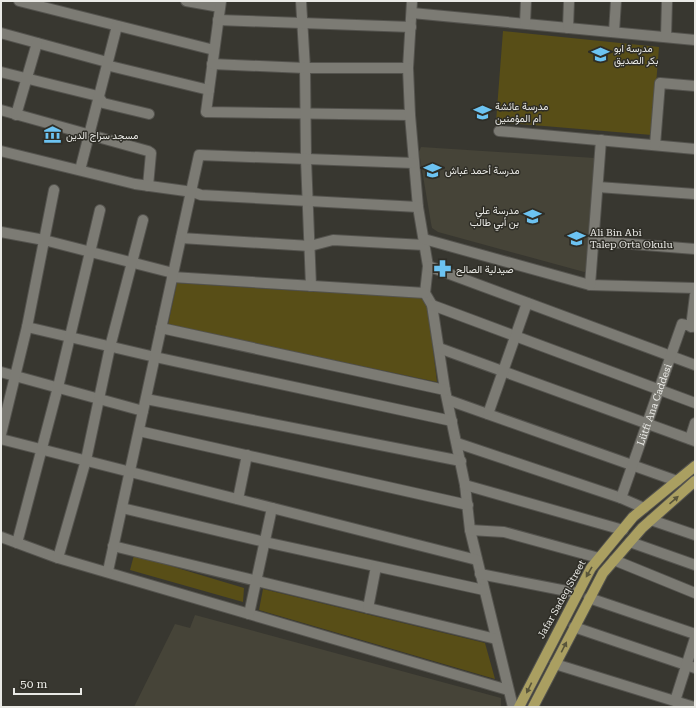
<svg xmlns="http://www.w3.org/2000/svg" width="696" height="708" viewBox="0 0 696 708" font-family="'Roboto Serif',Vazirmatn,serif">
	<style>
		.built { fill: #464438 }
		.green { fill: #584e17 }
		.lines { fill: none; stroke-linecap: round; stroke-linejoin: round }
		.minor-casing { stroke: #54534e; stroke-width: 12 }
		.major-casing { stroke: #54534e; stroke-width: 12 }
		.minor { stroke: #7c7b74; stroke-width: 10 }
		.major { stroke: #aa9f61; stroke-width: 10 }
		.oneway { fill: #59553b }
		.labels { text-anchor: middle; stroke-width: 3; stroke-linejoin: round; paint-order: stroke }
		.poi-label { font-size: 10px; fill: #eaeae6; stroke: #2e2d26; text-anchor: start }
		.street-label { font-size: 10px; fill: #eaeae6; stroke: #2e2d26 }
	</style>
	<rect width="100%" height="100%" fill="#383730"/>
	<path class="built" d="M421,147L595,158L588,273L438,232L432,228L431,223L419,152Z
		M195,615L501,698V706L134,707L175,624L190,628Z"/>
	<path class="green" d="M503,31L659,47L652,135L496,122Z
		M177,283L316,292L426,293L437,382L168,325Z
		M134,555L244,588L243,602L130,570Z
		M263,589L485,643L495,679L259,610Z"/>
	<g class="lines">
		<defs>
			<g id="minor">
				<path d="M19,1L214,50"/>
				<path d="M186,1L220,7"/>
				<path d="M221,1L206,112L410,115"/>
				<path d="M301,1L305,68L306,159L311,286"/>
				<path d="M412,1L408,68L410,115L418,207L428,266L425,293L432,305L445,390L465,485L470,530L513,707"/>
				<path d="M412,13L695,40"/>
				<path d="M218,20L411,27"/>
				<path d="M525,23L526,1"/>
				<path d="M568,28L569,1"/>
				<path d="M614,32L616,1"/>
				<path d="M1,33L107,62L110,66L209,90"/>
				<path d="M666,37L667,1"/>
				<path d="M212,64L305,68H408"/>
				<path d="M1,72L98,96L103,103L149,114"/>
				<path d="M1,110L148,151L151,153L148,186"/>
				<path d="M16,115L37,43"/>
				<path d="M499,131L695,149"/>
				<path d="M655,145L660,83L695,86"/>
				<path d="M1,151L135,184L193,192L201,195L418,207"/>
				<path d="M80,170L117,26"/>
				<path d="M598,187L695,194"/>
				<path d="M1,232L44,240L173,273"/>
				<path d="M181,238L310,246L333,240L424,245"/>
				<path d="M424,239L590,285L695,288"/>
				<path d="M594,241L695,249"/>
				<path d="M428,266L695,365"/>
				<path d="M172,277L425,293"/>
				<path d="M590,285L601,140"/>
				<path d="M432,305L695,403"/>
				<path d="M27,327L155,357L452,421"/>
				<path d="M691,327L695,295"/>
				<path d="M161,328L445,390"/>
				<path d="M439,348L695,441"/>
				<path d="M1,372L143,411"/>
				<path d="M146,399L461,461"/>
				<path d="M448,400L677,481"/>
				<path d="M488,414L527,303"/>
				<path d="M139,431L468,505"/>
				<path d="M1,434L27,327L54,190"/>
				<path d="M1,439L477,560"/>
				<path d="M690,439L695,423"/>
				<path d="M457,443L621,498L644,508"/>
				<path d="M465,485L623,530"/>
				<path id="s1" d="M621,498L682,324L695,327"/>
				<path d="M238,499L247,455"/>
				<path d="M122,508L265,542L484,590"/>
				<path d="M651,520L695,535"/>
				<path d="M470,530L504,532L599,558"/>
				<path d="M1,537L58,558L508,690"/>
				<path d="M630,542L695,565"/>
				<path d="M17,543L58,387L100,210"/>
				<path d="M113,546L496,639"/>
				<path d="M58,558L86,460L110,347L143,220"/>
				<path d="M614,560L695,593"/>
				<path d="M108,571L199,155L413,163"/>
				<path d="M480,574L577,593"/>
				<path d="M589,598L695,634"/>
				<path d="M368,608L376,567"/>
				<path d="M249,614L272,508"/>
				<path d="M574,627L695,668"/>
				<path d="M555,664L694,707"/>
				<path d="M675,701L695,638"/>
			</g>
			<path id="major" d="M519,707L591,568L633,517L695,466
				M533,707L603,573L642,528L695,481"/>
		</defs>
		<use href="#minor" class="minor-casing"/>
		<use href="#major" class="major-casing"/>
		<use href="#minor" class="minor"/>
		<use href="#major" class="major"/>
	</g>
	<defs><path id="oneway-solid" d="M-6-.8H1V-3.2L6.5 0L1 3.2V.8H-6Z"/></defs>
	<g class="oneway">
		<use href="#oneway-solid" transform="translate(674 500) rotate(-41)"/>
		<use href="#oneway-solid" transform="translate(589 572) rotate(120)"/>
		<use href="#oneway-solid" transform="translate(564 647) rotate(-63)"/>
		<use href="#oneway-solid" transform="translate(529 688) rotate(116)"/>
	</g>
	<defs>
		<symbol id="school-bare" viewBox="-9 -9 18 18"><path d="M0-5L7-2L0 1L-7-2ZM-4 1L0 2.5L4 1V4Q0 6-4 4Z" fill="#6cc3f2" stroke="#2e2d26" stroke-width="2.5" paint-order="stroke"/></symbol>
		<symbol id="museum-bare" viewBox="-9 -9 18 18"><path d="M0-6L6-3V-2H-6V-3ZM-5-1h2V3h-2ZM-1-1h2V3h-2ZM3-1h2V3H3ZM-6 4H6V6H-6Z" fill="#6cc3f2" stroke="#2e2d26" stroke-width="2.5" paint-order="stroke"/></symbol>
		<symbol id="pharmacy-bare" viewBox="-9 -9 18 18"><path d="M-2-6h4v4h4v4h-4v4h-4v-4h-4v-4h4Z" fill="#6cc3f2" stroke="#2e2d26" stroke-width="2.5" paint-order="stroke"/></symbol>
	</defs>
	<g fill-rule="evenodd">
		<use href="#school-bare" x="588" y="42" width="25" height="25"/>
		<use href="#school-bare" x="470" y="100" width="25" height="25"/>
		<use href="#museum-bare" x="40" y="122" width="25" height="25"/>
		<use href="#school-bare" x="420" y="158" width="25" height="25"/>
		<use href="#school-bare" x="520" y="204" width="25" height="25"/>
		<use href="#school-bare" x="564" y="226" width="25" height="25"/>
		<use href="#pharmacy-bare" x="430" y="256" width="25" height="25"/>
	</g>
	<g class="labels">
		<g class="poi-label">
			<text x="614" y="52">مدرسة ابو<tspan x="614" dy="12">بكر الصديق</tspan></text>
			<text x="495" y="110">مدرسة عائشة<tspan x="495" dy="12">ام المؤمنين</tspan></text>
			<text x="66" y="139">مسجد سراج الدين</text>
			<text x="445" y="174">مدرسة أحمد غباش</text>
			<text x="519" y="214" text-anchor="end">مدرسة علي<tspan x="519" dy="12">بن أبي طالب</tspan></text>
			<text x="590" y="236">Ali Bin Abi<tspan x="590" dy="12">Talep Orta Okulu</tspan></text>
			<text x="456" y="273">صيدلية الصالح</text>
		</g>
		<g class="street-label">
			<text dy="4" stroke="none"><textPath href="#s1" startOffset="99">Lütfi Ana Caddesi</textPath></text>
			<text transform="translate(561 599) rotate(-61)" y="4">Jafar Sadeq Street</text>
		</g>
	</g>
	<rect width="696" height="708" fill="none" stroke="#eaeae6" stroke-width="4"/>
	<path d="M14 688v6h67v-6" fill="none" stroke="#eaeae6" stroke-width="2"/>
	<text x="20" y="688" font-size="12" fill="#eaeae6" stroke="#2e2d26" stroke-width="3" paint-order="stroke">50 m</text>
</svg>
